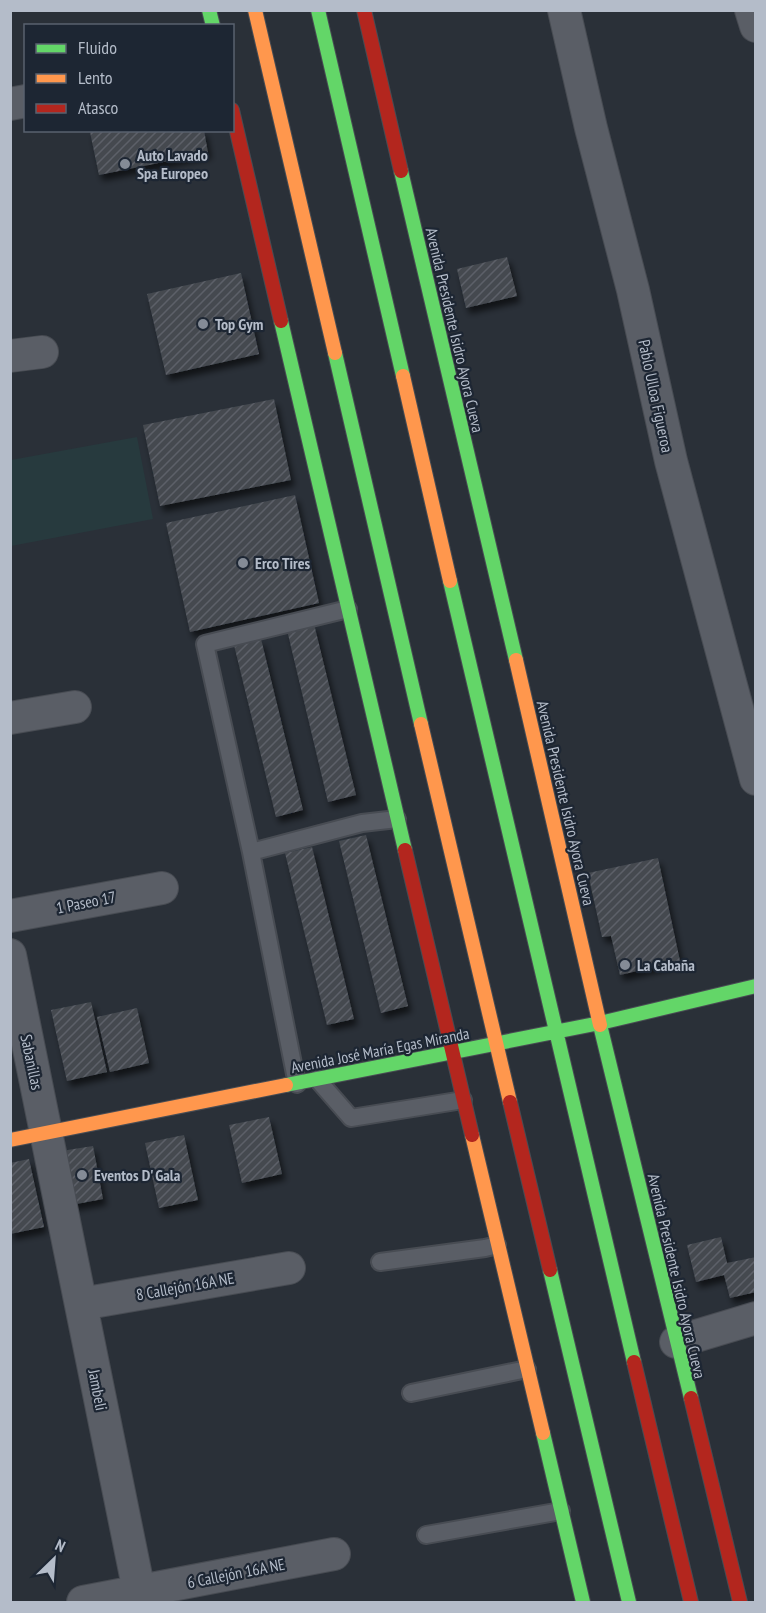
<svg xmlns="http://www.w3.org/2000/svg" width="766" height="1613" viewBox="0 0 766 1613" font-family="'PT Sans Narrow',sans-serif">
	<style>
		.green { fill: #273a3e }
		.building { fill: url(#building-hatch); filter: url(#shadow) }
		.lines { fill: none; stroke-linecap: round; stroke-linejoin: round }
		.lane-casing { stroke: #484c53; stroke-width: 20 }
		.street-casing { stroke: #484c53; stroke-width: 34 }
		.fast-casing { stroke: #484c53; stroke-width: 16 }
		.slow-casing { stroke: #484c53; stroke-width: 16 }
		.jam-casing { stroke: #484c53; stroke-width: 16 }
		.lane { stroke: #5a5e66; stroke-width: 16 }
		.street { stroke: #5a5e66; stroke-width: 32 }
		.fast { stroke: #63d668; stroke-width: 14 }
		.slow { stroke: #ff974d; stroke-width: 14 }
		.jam { stroke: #b3261e; stroke-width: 14 }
		.poi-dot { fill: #848b96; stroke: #1d2633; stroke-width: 2 }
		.labels { text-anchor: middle; stroke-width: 4.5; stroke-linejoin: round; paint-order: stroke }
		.poi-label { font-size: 16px; font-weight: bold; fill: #b4bcc9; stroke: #1d2633; text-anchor: start }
		.street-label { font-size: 16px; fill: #b4bcc9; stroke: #1d2633 }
	</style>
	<defs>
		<pattern id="building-hatch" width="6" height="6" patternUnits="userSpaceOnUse" patternTransform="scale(1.5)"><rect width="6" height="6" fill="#444950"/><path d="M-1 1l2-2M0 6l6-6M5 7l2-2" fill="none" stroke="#5d6168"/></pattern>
		<filter id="shadow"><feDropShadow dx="3.5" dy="6" stdDeviation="3" flood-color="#0009"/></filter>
	</defs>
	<rect width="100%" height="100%" fill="#2a3038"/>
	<path class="green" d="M137,437L153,519L11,546V460Z"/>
	<path class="building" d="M98,130H204L208,153L99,175L90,132Z
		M507,257L517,296L466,308L457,269Z
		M241,273L259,354L166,375L147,294Z
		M274,399L291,480L160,506L143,425Z
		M295,495L319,603L190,632L166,523Z
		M314,624L356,795L328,802L287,630Z
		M261,639L303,810L276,817L234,645Z
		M366,835L408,1006L381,1013L339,841Z
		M312,847L354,1019L327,1025L285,853Z
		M658,858L680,961L620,975L611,936L602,937L588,873Z
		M91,1002L107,1072L67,1081L51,1010Z
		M137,1008L149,1063L110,1072L97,1017Z
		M269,1117L282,1174L242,1183L229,1125Z
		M184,1135L198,1200L159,1208L145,1143Z
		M93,1146L103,1199L71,1205L61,1151Z
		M29,1159L44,1227L10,1234V1163Z
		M721,1237L727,1263L756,1257V1292L730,1298L724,1275L696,1282L687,1245Z"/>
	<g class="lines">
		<defs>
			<path id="lane" d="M251,852L362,823L397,819
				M317,1079L351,1118L463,1100
				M297,1084L251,852L205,644L348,609
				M380,1262L485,1248L497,1245
				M411,1393L527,1369
				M426,1535L561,1511"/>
			<path id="street" d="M564,10L591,128L633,290L671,461L756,779
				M751,10L756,26
				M10,104L26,101
				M10,356L42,352
				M10,718L75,707
				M10,916L162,888
				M10,955L139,1591
				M81,1304L289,1268
				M676,1342L756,1318
				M83,1602L334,1554"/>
			<path id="fast" d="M209,10L213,26
				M318,10L403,376
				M401,171L516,660
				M281,321L405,850
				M335,353L421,724
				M450,581L634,1362
				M600,1025L691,1398
				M286,1085L600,1023L756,986
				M550,1270L629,1602
				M543,1433L583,1602"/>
			<path id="slow" d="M255,10L335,353
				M403,376L450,581
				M516,660L600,1025
				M421,724L510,1102
				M472,1135L543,1433
				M10,1140L286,1085"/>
			<path id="jam" d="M364,10L401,171
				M232,110L281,321
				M405,850L472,1135
				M510,1102L550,1270
				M634,1362L691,1602
				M691,1398L740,1602"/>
		</defs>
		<use href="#lane" class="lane-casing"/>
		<use href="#street" class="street-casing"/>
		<use href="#fast" class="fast-casing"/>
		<use href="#slow" class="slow-casing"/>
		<use href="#jam" class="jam-casing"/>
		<use href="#lane" class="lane"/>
		<use href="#street" class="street"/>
		<use href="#fast" class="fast"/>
		<use href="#slow" class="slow"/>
		<use href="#jam" class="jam"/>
	</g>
	<g class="poi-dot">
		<circle cx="125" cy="164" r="6"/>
		<circle cx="203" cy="324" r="6"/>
		<circle cx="243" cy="563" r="6"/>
		<circle cx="625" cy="965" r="6"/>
		<circle cx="82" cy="1175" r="6"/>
	</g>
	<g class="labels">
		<g class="poi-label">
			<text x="137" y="161">Auto Lavado<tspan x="137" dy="18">Spa Europeo</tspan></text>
			<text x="215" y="330">Top Gym</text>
			<text x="255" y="569">Erco Tires</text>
			<text x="637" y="971">La Cabaña</text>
			<text x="94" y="1181">Eventos D' Gala</text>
		</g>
		<g class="street-label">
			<text transform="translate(455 330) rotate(77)" y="6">Avenida Presidente Isidro Ayora Cueva</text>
			<text transform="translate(656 396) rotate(78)" y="6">Pablo Ulloa Figueroa</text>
			<text transform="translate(566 803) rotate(77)" y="6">Avenida Presidente Isidro Ayora Cueva</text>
			<text transform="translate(86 902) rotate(-11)" y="6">1 Paseo 17</text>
			<text transform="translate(380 1050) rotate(-11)" y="6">Avenida José María Egas Miranda</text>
			<text transform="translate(32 1062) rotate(78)" y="6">Sabanillas</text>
			<text transform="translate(677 1276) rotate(77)" y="6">Avenida Presidente Isidro Ayora Cueva</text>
			<text transform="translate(185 1286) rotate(-10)" y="6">8 Callejón 16A NE</text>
			<text transform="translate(98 1390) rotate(79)" y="6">Jambeli</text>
			<text transform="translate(236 1573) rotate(-11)" y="6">6 Callejón 16A NE</text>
		</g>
	</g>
	<rect width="766" height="1613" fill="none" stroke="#b4bcc9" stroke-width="24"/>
	<rect x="24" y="24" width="210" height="108" fill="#1d2633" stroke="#59626f" stroke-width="1.5"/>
	<rect x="36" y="44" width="30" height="9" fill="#63d668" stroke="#59626f" stroke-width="1.5"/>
	<text x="78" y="54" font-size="18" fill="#b4bcc9">Fluido</text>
	<rect x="36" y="74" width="30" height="9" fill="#ff974d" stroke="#59626f" stroke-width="1.5"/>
	<text x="78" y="84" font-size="18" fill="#b4bcc9">Lento</text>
	<rect x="36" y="104" width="30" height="9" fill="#b3261e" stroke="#59626f" stroke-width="1.5"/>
	<text x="78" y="114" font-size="18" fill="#b4bcc9">Atasco</text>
	<g transform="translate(54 1559) rotate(25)" stroke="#1d2633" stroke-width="4.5" paint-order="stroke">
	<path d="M0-4.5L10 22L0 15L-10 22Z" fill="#b4bcc9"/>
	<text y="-9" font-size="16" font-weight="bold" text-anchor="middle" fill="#b4bcc9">N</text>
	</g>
</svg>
